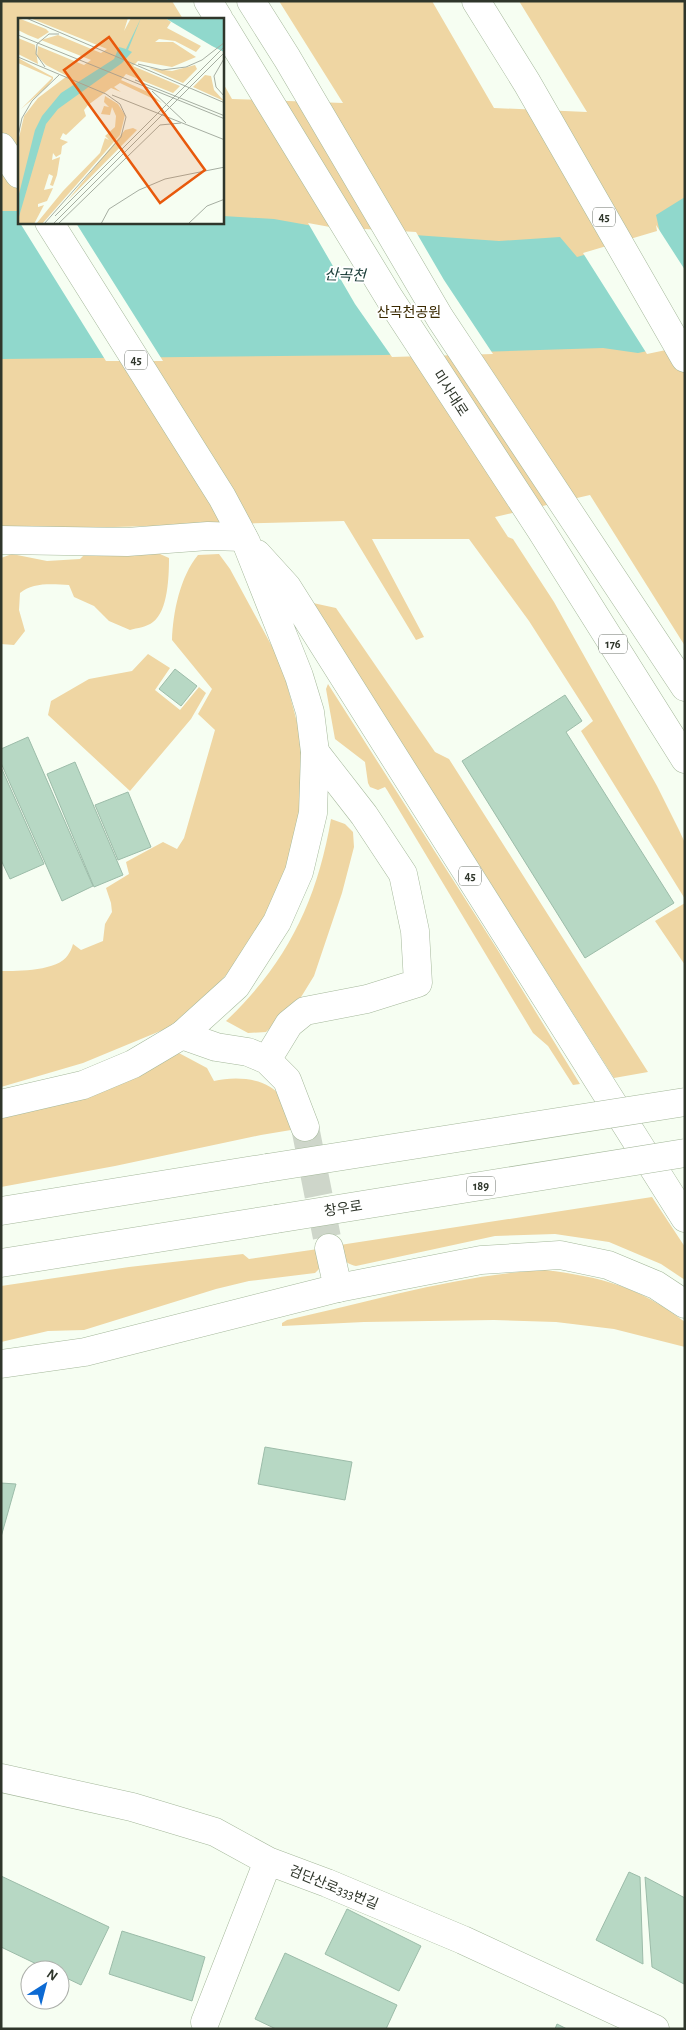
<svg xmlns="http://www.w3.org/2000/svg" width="686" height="2030" viewBox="0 0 686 2030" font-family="'Alegreya Sans','Noto Sans KR',sans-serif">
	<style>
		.green { fill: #efd6a3 }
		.water { fill: #90d8cc }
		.pier { fill: #f6fef2 }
		.building { fill: #b7d8c4; stroke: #9cbca9 }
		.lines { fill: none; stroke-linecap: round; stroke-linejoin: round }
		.minor-tunnel { stroke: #ced6ca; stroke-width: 28; stroke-dasharray: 28 14; stroke-linecap: butt }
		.minor-casing { stroke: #a5b89b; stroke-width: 29 }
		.major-casing { stroke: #a5b89b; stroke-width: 29 }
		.minor { stroke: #fff; stroke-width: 28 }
		.major { stroke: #fff; stroke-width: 28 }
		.major-bridge-casing { stroke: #a5b89b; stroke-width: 29; stroke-linecap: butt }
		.major-bridge { stroke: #fff; stroke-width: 28 }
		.labels { text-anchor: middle; stroke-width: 4; stroke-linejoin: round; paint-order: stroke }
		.shield { fill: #fff; stroke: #6d726b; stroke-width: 1 }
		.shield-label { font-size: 12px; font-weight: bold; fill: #2f362b }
		.park-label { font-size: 14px; fill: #3a2900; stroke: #fff }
		.street-label { font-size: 14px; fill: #2f362b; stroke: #fff }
		.water-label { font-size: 15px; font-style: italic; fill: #173a35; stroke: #fff }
		.inset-road { fill: none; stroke: #a6aea2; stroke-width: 1 }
		.view { fill: #e8590c; fill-opacity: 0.15; stroke: #e8590c; stroke-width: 2.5 }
		.inset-edge { fill: none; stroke: #2f362b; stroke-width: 2.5 }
	</style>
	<rect width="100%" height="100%" fill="#f6fef2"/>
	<path class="green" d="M1,1H172L183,19H19V222H222L223,83L232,99L343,103L279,1H432L494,108L587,112L519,1H685V646L590,495L495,517L508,537L513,539L554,602L657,786L679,830L685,843V899L581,731L593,721L529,621L469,539H372L424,637L416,640L344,521L1,530Z
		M90,549L151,550L169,558C169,576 168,611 153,622C147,627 137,628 130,630L109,621L94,606L74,597L69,585C53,584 32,582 20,593L19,610L25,631L14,645L1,644V558L12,554L47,561L80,559Z
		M219,554L230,569L281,663L300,733L303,773L298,833L278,898L247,950L227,974L207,996L170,1027L83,1063L1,1087V971C19,971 58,971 68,955C70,952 72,948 73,944L81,950L103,941L105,924L112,912L111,903L106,888L129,874L126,862L163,842L177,849L184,838L215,730L198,714L212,689L172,640C173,612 180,577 198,555Z
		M313,603L336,608L435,752L449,759L648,1072L614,1078Z
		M148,654L170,668L155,690L180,710L199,687L206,693L191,719L130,791L48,715L51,701L89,679L132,671Z
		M328,684L499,952L580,1084L573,1085L548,1046L533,1033L387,790L385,787L378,790L370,787L368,783L365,762L335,739L326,689Z
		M331,819L345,824L353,832L354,847L342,893L314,976L298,1002L266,1032L248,1033L226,1021C287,963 317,901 331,819Z
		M685,903V965L655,921Z
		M177,1052L207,1068L214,1081C235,1076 268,1077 282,1098C288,1107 292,1119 297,1129L261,1135L115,1166L1,1187V1118L94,1095L140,1076Z
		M652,1197L685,1247V1280L661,1264L609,1242L555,1234L495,1236L356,1266C343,1263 343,1258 340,1245Z
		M318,1249L321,1267L315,1273L249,1281L216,1289L84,1330L48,1331L1,1342V1286L129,1267L243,1254L249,1259Z
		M545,1270C602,1277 639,1287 685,1322V1347L614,1329L556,1322L494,1320L364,1322L282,1326V1323L287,1320C373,1301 458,1275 545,1270Z"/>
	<path class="water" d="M685,197V343L638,353L603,348L384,355L1,359V211H19V222H222L223,216L274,219L330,229L499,241L560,237L577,257L660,233L656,215Z"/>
	<path class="pier" d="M20,223H76L163,361H106Z
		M308,223L330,227L416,232L444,280L493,354L392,357L355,304Z
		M656,225L685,270V346L647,354L583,253L657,231Z"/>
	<path class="building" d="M175,669L197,686L181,706L159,689Z
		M565,695L582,721L566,732L674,903L585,958L462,761Z
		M28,737L93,886L62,901L1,763V749Z
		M75,762L123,875L94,887L47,774Z
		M1,767L44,864L10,879L1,860Z
		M128,792L151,847L118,860L95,805Z
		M265,1447L352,1462L345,1500L258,1484Z
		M1,1483L16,1484L1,1537Z
		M629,1872L640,1877L643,1964L596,1940Z
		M1,1876L109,1927L81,1985L60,1975V1970H49L1,1947Z
		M645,1877L685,1898L684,1984L652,1967Z
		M347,1909L421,1946L399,1991L325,1954Z
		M122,1931L205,1957L192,2001L109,1974Z
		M285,1953L397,2005L386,2029H276L255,2019Z
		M557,2024L567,2029H555Z"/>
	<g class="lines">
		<path class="minor-tunnel" d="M305,1127L329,1248"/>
		<defs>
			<path id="minor" d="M1,540L127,542L208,536L243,537
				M182,1035L216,1047L248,1052L267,1060L287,1080L305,1127
				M267,1060L289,1024L305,1011L367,999L418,983L415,931L403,874L364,815L315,752
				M329,1248L338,1288
				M1,1778L132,1807L215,1832L268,1861L327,1883L463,1940L655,2029
				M205,2022L268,1861"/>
			<path id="major" d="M208,1L219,19
				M251,1L287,58L440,318L685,687
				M476,1L527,83L685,358
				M222,24L390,299L541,530L685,759
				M1,147L19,174
				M257,554L287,587L685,1218
				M1,1104L83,1085L133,1064L182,1035L236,986L277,922L299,872L313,813L315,752L310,712L299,676L246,542L222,497L49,222
				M1,1211L267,1168
				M1,1263L276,1219
				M1,1364L85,1352L338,1288L481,1260L560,1255L608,1265L656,1285L685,1304"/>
		</defs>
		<use href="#minor" class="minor-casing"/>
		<use href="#major" class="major-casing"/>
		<use href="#minor" class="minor"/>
		<use href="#major" class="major"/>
		<defs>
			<path id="major-bridge" d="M267,1168L685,1102
				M276,1219L685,1153"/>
		</defs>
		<use href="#major-bridge" class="major-bridge-casing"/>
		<use href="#major-bridge" class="major-bridge"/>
	</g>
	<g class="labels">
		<g class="shield">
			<rect x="593" y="207.5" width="22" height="19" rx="4"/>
			<rect x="125" y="350.5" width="22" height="19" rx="4"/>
			<rect x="599" y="634.5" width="28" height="19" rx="4"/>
			<rect x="459" y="866.5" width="22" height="19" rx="4"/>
			<rect x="467" y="1176.5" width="28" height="19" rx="4"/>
		</g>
		<g class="shield-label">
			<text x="604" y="221">45</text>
			<text x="136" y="364">45</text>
			<text x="613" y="648">176</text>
			<text x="470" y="880">45</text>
			<text x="481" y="1190">189</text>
		</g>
		<g class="park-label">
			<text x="409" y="317">산곡천공원</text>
		</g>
		<g class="street-label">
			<text transform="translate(451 393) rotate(57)" y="5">미사대로</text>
			<text transform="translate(343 1208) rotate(-9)" y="5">창우로</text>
			<text transform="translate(334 1887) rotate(22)" y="5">검단산로333번길</text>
		</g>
		<g class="water-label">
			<text transform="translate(345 275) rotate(2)" y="5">산곡천</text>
		</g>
	</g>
	<g transform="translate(18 18)">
		<rect width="206" height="206" fill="#f6fef2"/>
		<path d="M0,0L28,11L31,14L20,21L10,17L0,12ZM12,0H110L106,13L113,0H147L153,4L149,10L183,28L178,34L157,23L141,21L137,24H155L178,39L154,49L120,43L115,48L162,68L155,75L108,56L103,62L130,74L144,85L102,65L96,69L103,74L93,70L70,87L66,92L68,98L48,117L45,115L42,121L50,124L44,128L43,136L38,139L35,135L34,142L42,139L39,157L35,168L32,167L35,158L31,156L26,172L35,170L29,183L20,186V189L26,187L16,206H0V124L6,98L20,80L49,58L28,47L19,38L20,28L66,47L73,42L23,22L40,17L83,35L89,31ZM0,20L17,27L20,46L0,36ZM0,40L35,59V61L29,69L3,91L34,60L0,45ZM177,47L179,51L165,65L131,50L154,53ZM187,57L193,58L196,72L206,83L175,69ZM87,78L100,86L107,97L102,117L24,206H18L45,173L82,135L87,120L91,122L87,118L97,109L98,98L94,89L92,97L83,96L86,88L91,89L86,84ZM115,110L119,112L49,183L107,112Z" fill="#efd6a3"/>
		<path d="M123,0L110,32L114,34L104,45L40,91L28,106L0,202V180L17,112L24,98L43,75L96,41L101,29L108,31ZM147,0H206V34L194,28Z" fill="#90d8cc"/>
		<path class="inset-road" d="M8,0L207,85M0,17L207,101M0,39L88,76L102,86L108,99L103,119L26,206M207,39L196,58L198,69L207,79M120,46L144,52L168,49L184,42L207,24M27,49L18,36L19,26L31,16H41M117,62L207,98M134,73L168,105M94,77L207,122M0,118L4,100L14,83L41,57M37,198L207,28M35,206L207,34M40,206L142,107L163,105M83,206L91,191L121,172L147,161L207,149M170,206L189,188L207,181"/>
		<path class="view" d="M91,19L187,152L142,185L46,52Z"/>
		<rect width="206" height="206" class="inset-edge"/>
	</g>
	<rect width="686" height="2030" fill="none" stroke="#2f362b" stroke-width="5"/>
	<g transform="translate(45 1985) rotate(36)"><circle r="24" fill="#ffffff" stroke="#acafaa"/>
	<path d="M0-4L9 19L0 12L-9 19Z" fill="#0c6ad3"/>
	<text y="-8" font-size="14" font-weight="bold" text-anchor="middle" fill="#2f362b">N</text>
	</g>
</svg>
